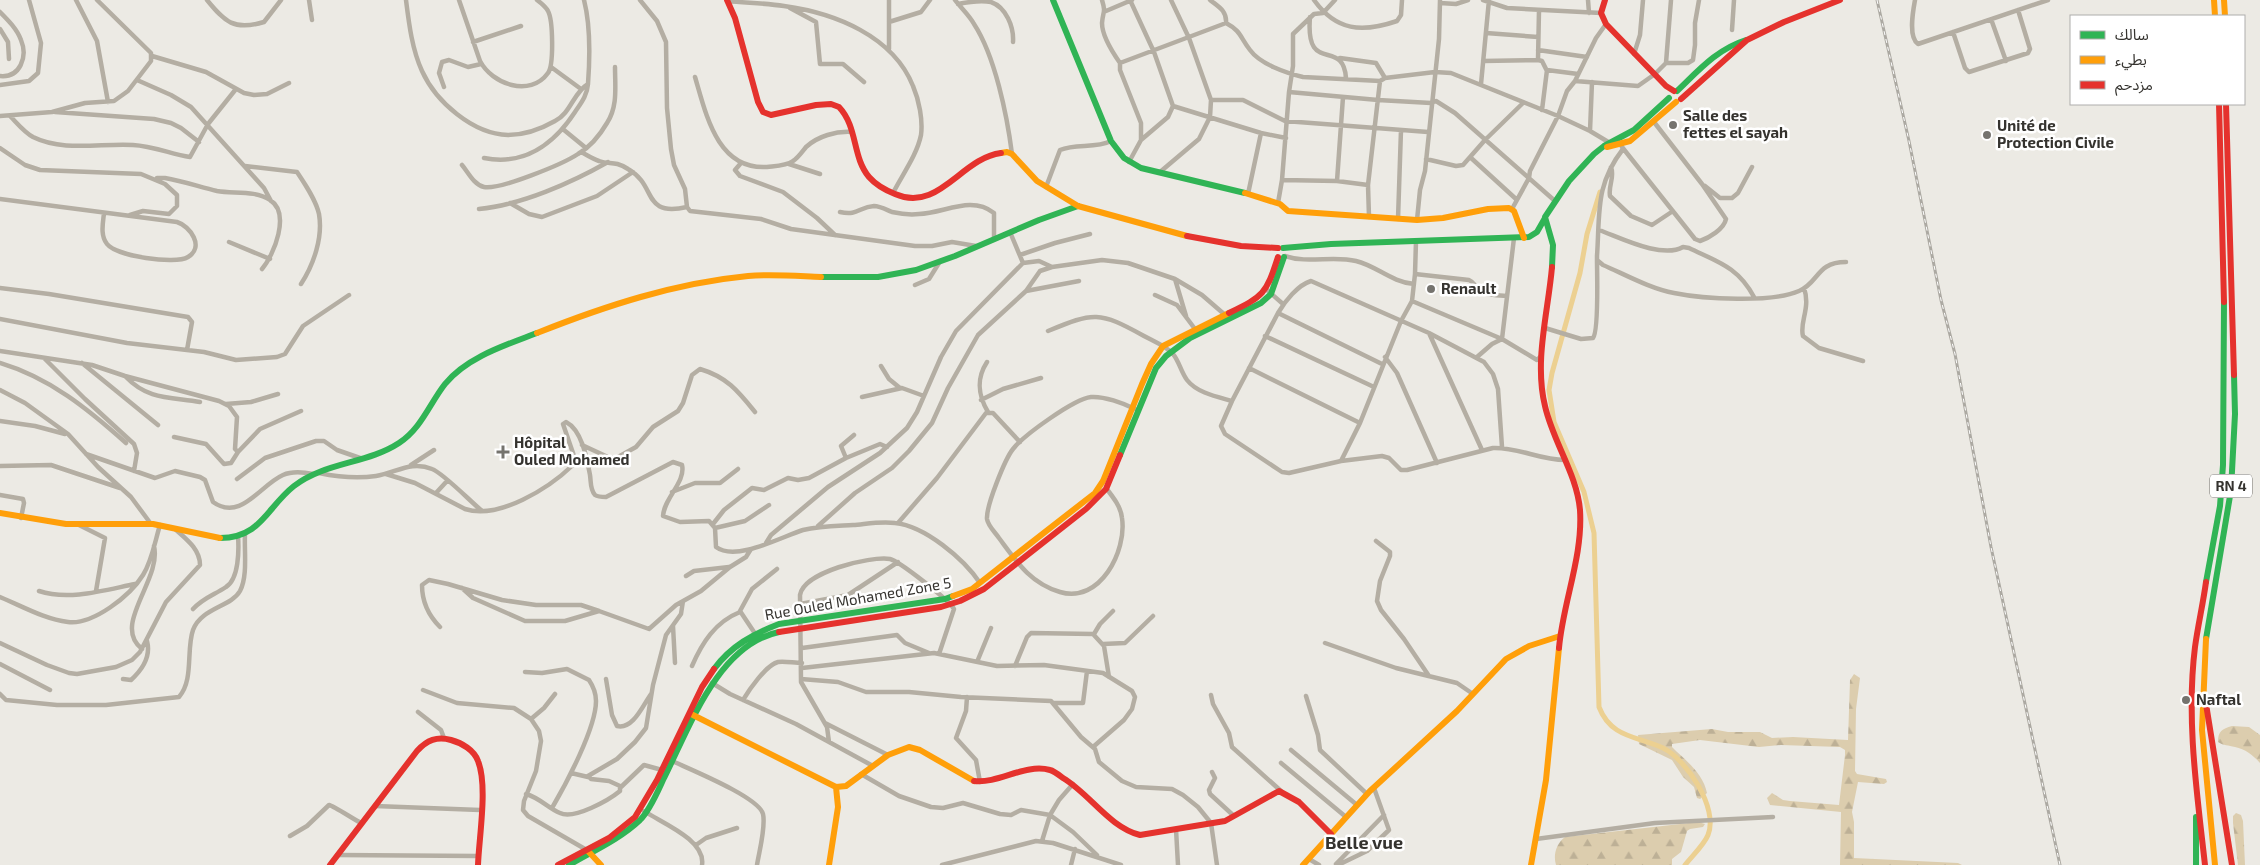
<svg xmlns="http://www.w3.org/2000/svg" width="2260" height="865" viewBox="0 0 2260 865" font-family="'Exo 2','Noto Sans Arabic',sans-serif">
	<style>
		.forest { fill: url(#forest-firs) }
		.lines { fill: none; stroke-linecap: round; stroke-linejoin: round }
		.canal { stroke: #ecd091; stroke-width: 5 }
		.street { stroke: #b4aea3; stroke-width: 4.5 }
		.fast { stroke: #30b455; stroke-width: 6 }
		.slow { stroke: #ff9f0a; stroke-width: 6 }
		.jam { stroke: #e5322d; stroke-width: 6 }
		.rail-casing { stroke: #aca9a2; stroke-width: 3 }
		.rail { stroke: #fff; stroke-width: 1; stroke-dasharray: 4; stroke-linecap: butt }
		.poi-dot { fill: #75736e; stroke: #fff; stroke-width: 2 }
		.labels { text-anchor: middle; stroke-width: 5; stroke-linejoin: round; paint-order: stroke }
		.shield { fill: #fff; stroke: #72706d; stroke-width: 1 }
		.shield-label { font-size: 14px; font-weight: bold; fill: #35332f }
		.poi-label { font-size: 15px; font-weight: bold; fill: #35332f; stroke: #fff; text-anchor: start }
		.street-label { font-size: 15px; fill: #35332f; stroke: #fff }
		.quarter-label { font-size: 18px; font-weight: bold; fill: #35332f; stroke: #fff }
	</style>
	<defs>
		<pattern id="forest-firs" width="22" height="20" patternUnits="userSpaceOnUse" patternTransform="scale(1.25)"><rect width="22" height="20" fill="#dccdae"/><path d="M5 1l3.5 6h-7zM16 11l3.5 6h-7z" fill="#bdb096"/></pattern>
	</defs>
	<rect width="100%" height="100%" fill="#eceae4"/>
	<path class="forest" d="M1854,674L1860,678L1856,709L1855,771L1857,774L1886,779L1887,782L1884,784L1858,782L1852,812L1854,822V858L1958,863L1962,865H1840L1841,812L1770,805L1767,798L1772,793L1783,800L1790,801L1839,805L1845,755V750L1840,747L1781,745L1759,747L1700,740L1672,744V747C1685,760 1703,773 1707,793L1700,799L1697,798L1694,787L1683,777L1672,760L1639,744L1638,735L1712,729L1728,732H1760L1772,738L1793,737L1848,740L1850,680Z
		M2232,726L2249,727L2260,735V763C2253,755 2245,749 2235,747C2228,745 2224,746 2218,742C2218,731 2222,729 2232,726Z
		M2236,813L2241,815L2243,821L2245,865H2238L2233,823V816Z
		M1698,822L1705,824L1703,827L1690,829L1687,831L1681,852L1672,859V865H1556C1553,855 1556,844 1565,837Z"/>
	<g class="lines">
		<path class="canal" d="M1600,192L1587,234L1580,273L1552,373L1549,390L1554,422L1584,492L1594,533L1599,707C1611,738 1637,736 1663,748C1686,759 1719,808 1708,835C1704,845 1692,856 1685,865"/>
		<path class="street" d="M76,0L97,41L108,102
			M207,0C225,22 234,31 264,22L281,0
			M309,0L312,20
			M406,0C409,24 412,49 422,71C436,102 473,134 508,135C523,135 541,129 555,121C571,113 573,93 588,84C590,57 591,27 584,0
			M459,0L480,61C492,84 530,98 548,73C554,65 553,20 548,11C546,7 541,3 537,0
			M640,0L657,21L666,42L667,108L671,149L674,165L685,189L687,207L690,211L761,219L791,229L915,246H932L952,242L976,246
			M889,0V49
			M955,0C961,8 969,15 974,24C995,56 1007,115 1012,154
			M1102,0C1106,13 1103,11 1102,23C1102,36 1113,53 1120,63
			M1130,0L1154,52L1173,106L1168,117L1141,140
			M1210,0C1219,7 1227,11 1226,23
			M1314,0C1336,31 1362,33 1397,21L1401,15L1402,0
			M1483,0L1507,8L1601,13
			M1588,0L1589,13
			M1915,0C1913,11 1908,37 1918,44L2048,0
			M727,1C746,3 765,3 784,6C835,13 893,36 913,86C919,100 923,120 921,135C917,155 902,175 893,193
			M1440,3L1456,4L1468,0
			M958,4C968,2 980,0 991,2C1006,7 1014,27 1013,42
			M790,8L816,22L820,64H843L864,82
			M1106,11L1132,0
			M0,12C8,20 17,29 21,40C28,57 20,78 0,76
			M1310,17C1305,76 1343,37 1346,78
			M1991,19L2006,61
			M889,22L921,12L930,0
			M0,29L8,42L9,59
			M1732,30L1734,0
			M1953,32L1965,68L1969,72L2028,53L2030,49L2018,10
			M1486,33L1538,37
			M473,42L521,26
			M1538,50L1587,57
			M1634,54L1640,35L1643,0
			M152,56L206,72L244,93L254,95L267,94L289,83
			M1340,58L1376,63L1385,78
			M1538,60L1539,10
			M1483,61L1538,60L1542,61L1547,71
			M1666,63H1688L1693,60L1695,45V23L1699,0
			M551,67L581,89
			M695,77C706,114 717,170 767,167C775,166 786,166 793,161C798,158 802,152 806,147C818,136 836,131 852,132
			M137,80L171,95L191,107L264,188L271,201
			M1575,81L1638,86L1655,74L1666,63L1671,0
			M1481,84L1489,0
			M0,85L29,81L38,73L41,43L29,0
			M444,87L439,73L442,62L449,60L468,67L481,64
			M1289,92L1378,100L1431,103L1436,101L1455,113L1555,201
			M1211,100H1243L1285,121L1428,132
			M1173,106L1261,133L1286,138
			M1542,110L1547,70L1578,74
			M55,112L154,119L171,123L181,128L199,142
			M0,116L52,112L85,103L114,101L128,91L151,61V53L97,0
			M10,116C17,123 24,132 33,137C63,152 101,143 133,145C153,146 171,154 190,157L208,124L236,89
			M564,130L586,148
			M1590,131L1592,82
			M1622,147L1695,239L1700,241C1709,238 1724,229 1726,219L1702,184L1654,122
			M0,148L25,165L40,170L141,174L165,184L177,195V206L169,214L143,211L130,215
			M1623,149C1595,185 1600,213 1597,256V260L1603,265C1624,274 1651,289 1674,293C1703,299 1772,303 1799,291C1819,283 1816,262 1846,262
			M581,152C587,155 593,159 599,161C610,165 614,160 628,169C658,186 641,217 687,207
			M1470,157L1516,199
			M484,158C524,166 554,144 575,112C581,103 587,96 588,84
			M1426,159L1456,166L1463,165L1485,140L1523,103
			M1129,162L1141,140V123L1120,70V63L1226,23C1241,31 1240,37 1250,50C1260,64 1286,73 1303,77L1380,81L1385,78L1435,72L1451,73L1558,116L1590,131L1610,143
			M741,163L735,170L740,176L783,192L817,218L835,235
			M789,164L820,174
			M462,165C468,172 474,185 484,187C500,190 563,164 578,154C590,147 600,135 607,123C618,106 615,87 615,67
			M245,166L297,172C305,184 316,200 319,214C323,237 314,264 301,284
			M1611,167C1615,177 1608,186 1610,196L1631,216L1652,225L1673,211
			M1160,172L1199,139L1210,117L1211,100L1189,38L1171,0
			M157,178H165C183,181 200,187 217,191C234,194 255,190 270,200C291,213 274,255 262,269
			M1282,180L1337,181L1368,185
			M1337,181L1343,97
			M1705,186L1720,198H1732L1738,193L1752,167
			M1046,187L1060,150C1076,143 1095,149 1111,141
			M1248,194L1261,133
			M0,199L177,222C190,226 205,247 188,257C175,265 116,256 107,244C100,235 103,223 104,213
			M510,203L529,214L542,217L597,196L633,172
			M1278,203L1282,180L1289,92L1293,66V34L1314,14L1323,13L1335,0
			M479,209C521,205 571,183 608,162
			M1512,209L1529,178L1530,171L1558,116L1567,91L1575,81L1596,38L1606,24
			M840,212C858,216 859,207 874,206C880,206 887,210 892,212C901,214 911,215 919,214C945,213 971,195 994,213V239
			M1369,217L1368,185L1380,81
			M1398,219L1401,130
			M1417,220L1420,190L1425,171L1439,39L1440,0
			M1599,230C1621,238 1662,259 1683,247L1689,248C1718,262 1738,267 1754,297
			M1010,232L1023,263
			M229,242L270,259
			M1020,255L1055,243L1090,234
			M1285,256C1308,264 1333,255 1356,261C1377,266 1391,282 1414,284
			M1415,274L1469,280C1474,282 1474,284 1478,289C1484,296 1498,295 1506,296
			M1175,279L1186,316
			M915,285L929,279L939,263
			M0,288L49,294L188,317L192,322L187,350
			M1804,288C1811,308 1799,323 1803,336L1819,348L1863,361
			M1267,290L1283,304
			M1026,291L1079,281
			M1155,295L1177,305L1195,329
			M1412,301L1502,339L1537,360L1541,356
			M1278,313L1382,364
			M0,319L127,343L204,352L236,360L277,357L285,354L303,326L349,295
			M1545,328L1581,339L1593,338C1599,331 1597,274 1597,260
			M1048,331C1094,312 1099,311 1144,336C1153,341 1166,346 1173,354C1179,361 1181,372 1187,380C1197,393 1218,397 1232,401
			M1429,333L1482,450
			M1265,336L1374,387
			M0,351L92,365L125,376L219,401L229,406L237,417L235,449L238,452L260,429L301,411
			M1385,357L1397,373L1437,463
			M1477,357L1492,344L1502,339L1514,238
			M44,358L85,399L134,444L137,453L134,471
			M987,362C976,379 978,395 988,412
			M0,363C50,378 88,409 126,443
			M82,363L158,425
			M881,366L889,379L900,388
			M1249,368L1360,423
			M126,377C148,400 170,397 200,402
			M0,390L25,403L68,434L98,467L131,497L151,524
			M862,397L902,388L924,396
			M981,400L1003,389L1041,378
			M226,404L251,402L278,394
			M0,421L35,426L65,434
			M174,437L206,444L224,464L231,463L238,452
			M582,445L610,458L618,457L636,447L653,427L678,411L683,403L692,375L700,369C727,377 738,391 755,412
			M1502,447L1498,389L1493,374L1484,362L1429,333L1311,281C1298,285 1285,301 1278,313L1232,401L1221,426L1225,434L1282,472L1289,473L1341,461L1382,456L1389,458L1401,470H1407L1493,448C1518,447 1540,460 1565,460
			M86,454L155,478L175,471L200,477L205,480L213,502C241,522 260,485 283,475C292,471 303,472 313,474
			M846,458L841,446L854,435
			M1341,461L1360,423L1401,321L1412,301L1415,274L1416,241
			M411,465L434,450
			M0,466L51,465L120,488
			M319,473C338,477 356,479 376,476C396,473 411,460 432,469C443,473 470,501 482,511
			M386,474L415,483L465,509C499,520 549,488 573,465L574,456L563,424L566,422C582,430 587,459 590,475C591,481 590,490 595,495C598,497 603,497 606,497L673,462L682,465C686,482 664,498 663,516L680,522L709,521L715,528L716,547C736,562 781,537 803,530C820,526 836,526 853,525C866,524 881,521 895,523C925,526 964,559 980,583
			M237,479L265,458L316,441H324L337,450L360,458
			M1106,488C1113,497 1121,507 1122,518C1127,551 1100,604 1060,592C1030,583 1016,561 999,538C995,532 988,526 987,519C986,506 1005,459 1013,449C1024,435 1074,399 1091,397C1104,396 1123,403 1135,409
			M672,492L695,483H720L738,469
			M436,493L447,481
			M0,495L23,499L24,503L21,518
			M898,523L937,478L986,413H993L1020,442
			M713,524L724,510L752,488L764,490L788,478L798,480L809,478L846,458L880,444L887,447
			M79,525L105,538L96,591
			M818,526L855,493L892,468L909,451L932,423L948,388L978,335L1026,291L1040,271L1052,267L1102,260L1128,263L1175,279L1202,295L1224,314
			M715,528L745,521L769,505
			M1376,541L1390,552V556L1380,581L1377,601L1381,610L1404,639L1429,676
			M766,543L771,535L828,487L880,453L907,428L917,412L941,357L956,331L1023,263L1039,261L1052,267
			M686,576L694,571L729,567
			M462,588L473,598L525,621H565L599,611L649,629L676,605L701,591L730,567L746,557L751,549
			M39,591C69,601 105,590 135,584
			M0,597C22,606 44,619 68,622C93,625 130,596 143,575C152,561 155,541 160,525
			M800,604L848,595L898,562
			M193,609C203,598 214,595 226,587C239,579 239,550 238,536
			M673,626L675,663
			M440,627C428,615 422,602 422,585L429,580L448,584L502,600L536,605H581L599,611
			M754,632L740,611L752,589L777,569
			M1094,634L1100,624L1113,611
			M0,643L47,665L69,673L77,674L116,667L132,660L140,652L166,602L200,565C200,549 186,539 175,529
			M1325,643L1396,668L1457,683L1473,694
			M1103,644L1125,643L1153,616
			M802,648L897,635L905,643L929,653
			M142,649C111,625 162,580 154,546
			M977,662L991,628
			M0,664L50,690
			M692,666C702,643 715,622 740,612
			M1015,666L1027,637L1031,633L1093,634L1104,646L1109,677
			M802,668L934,653L997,666L1044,665L1103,673L1132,691L1135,697L1132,709L1124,720L1093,747
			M525,672L542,673L567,669L589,680C593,686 596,694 596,701C596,728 566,784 552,808
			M123,679L131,680C142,670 151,656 147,641
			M606,679L612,715L617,726C633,730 643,705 651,694
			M801,679L838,682L866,692H909L961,697L1051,701L1081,737L1095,749L1099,762L1122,781L1136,787L1172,789L1183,795L1198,807L1211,823L1217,865
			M712,683L730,694L796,724L873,766
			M423,690L457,703L514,708L531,719L539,731L541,741L536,771L524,801L523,810L528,816L585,849
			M0,694L6,700L57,705H106L179,697C194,680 186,650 193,630C201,608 231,607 240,591C248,576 244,550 245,534
			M1211,695L1213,704L1229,733L1232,747L1281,791
			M1306,696L1318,735L1320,750L1367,794
			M967,697L966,711L956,738L976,760L980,782
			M743,700C749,690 766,665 778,662C785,661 794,663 802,663
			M1054,703H1083L1087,671
			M418,712L441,730L444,738
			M531,719L544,708L555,694
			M825,723L888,755
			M829,742L827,727L801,682L800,595C804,572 869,556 890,559C899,561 949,600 954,609L939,654
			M1291,750L1357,805
			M670,760C689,769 759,797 763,814C766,827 759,852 757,865
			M1281,763L1346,817
			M1212,772L1215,778L1209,790L1210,794L1234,816
			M571,773L588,777
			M861,774L899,796L931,807L943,808L963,803L1000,814L1011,815L1021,810L1050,815L1042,841
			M1073,784L1059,800L1050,815L1073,832L1097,855
			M621,787L644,765L662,770
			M526,794C540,798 548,808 560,813C574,820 609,800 620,791V786L609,781L591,779L588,776L617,759L635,742L646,728L653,685L666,635L681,614L683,601
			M375,806L480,810
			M644,811C662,823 706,840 702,865
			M1176,829L1178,865
			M290,836L307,826L329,805C334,806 353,819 361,823
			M1536,839L1655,823L1773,817
			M696,845L706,838L737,828
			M337,855L478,856
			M1309,859L1319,865
			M1336,864L1384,815
			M942,865L1036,841L1053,843L1121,865
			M1071,865L1075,849
			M1338,865L1367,851L1389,830L1374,788"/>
		<path class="fast" d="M1053,0L1111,141L1124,158L1141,168L1245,193
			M1677,91C1698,71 1717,49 1746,40
			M1283,248L1331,244L1529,237L1537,232L1545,218
			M1552,267L1553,245L1545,217L1569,181L1594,154L1604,146L1634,130L1669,98
			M821,277H878L916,270L955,256L1039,220L1078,206
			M1120,455L1156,368L1166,356L1190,338L1261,303L1271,294L1284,257
			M220,538C261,538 267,507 294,486C325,462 367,464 399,443C421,429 430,403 445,384C467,357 506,345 537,333
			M2206,582L2220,506L2223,465L2224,302
			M2206,639L2231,490L2235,414L2234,375
			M714,669C731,646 753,634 779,624L945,599L953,596
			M2196,817V865
			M569,865C593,851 620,839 640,820C650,810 657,793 663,780C689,729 717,645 779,632"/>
		<path class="slow" d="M2214,0L2215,16
			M2224,0L2225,16
			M1607,147L1630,141L1676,102
			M1001,153L1007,152L1012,154L1037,181L1078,206L1187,236
			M1245,193L1280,204L1288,211L1417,220L1443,218L1488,209L1509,208L1514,211L1524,238
			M537,333C605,306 675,283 748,276C772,274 796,276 821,277
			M0,513L66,524H153L220,538
			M953,596L972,589L1095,493L1103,481L1142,384L1151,364L1163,346L1229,313
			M2206,639L2202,730L2215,865
			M693,715L836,787L846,786L888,755L909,747L920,750L974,781
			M588,851L601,865
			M829,865L838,807L836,787
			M1303,865L1370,791L1457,711L1506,659L1529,646L1560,636
			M1531,865L1546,780L1559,648"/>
		<path class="jam" d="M727,0L735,18L758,102L763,112L771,115L816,105L831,104L839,107C858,127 852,157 869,177C876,185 885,190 895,194C939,213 961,158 1001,153
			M1605,0L1601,13L1606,24L1666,86L1674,91
			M1681,99L1747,40L1784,22L1840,0
			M2219,104L2224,302
			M2226,104L2234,375
			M1187,236L1241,246L1278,248
			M1552,267C1548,313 1534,361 1545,406C1553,442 1577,474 1580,510C1583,557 1563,602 1559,648
			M1229,313C1264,296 1266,294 1278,257
			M779,632L941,607L960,601L984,589L1086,509L1106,489L1120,455
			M2206,704L2232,865
			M974,781C999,784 1025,763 1050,770C1054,771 1059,775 1063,778C1090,794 1109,827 1140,835L1225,821L1279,791L1299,802L1331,834
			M330,865L417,751C427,740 437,736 451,740C462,743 474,750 478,761C488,786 479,837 478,865
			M558,865L609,838L635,817L657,780L702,687L714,669
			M2205,865C2197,793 2186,719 2195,647C2198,625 2203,604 2206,582"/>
		<defs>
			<path id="rail" d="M1877,0L1909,141L1941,300L1955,354L1991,547L2060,865"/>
		</defs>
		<use href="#rail" class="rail-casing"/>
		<use href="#rail" class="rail"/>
	</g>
	<g class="poi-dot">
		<circle cx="1673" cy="125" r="5"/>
		<circle cx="1987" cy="135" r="5"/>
		<circle cx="1431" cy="289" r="5"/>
		<path d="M500.5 444.5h5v5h5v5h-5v5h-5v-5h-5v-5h5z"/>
		<circle cx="2186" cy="700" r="5"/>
	</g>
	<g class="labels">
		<rect class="shield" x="2210" y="474.5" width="42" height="23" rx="4"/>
		<g class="shield-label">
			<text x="2231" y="491">RN 4</text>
		</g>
		<g class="poi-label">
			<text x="1683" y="121">Salle des<tspan x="1683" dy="17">fettes el sayah</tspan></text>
			<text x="1997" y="131">Unité de<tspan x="1997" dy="17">Protection Civile</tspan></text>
			<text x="1441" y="294">Renault</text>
			<text x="514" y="448">Hôpital<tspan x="514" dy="17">Ouled Mohamed</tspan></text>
			<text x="2196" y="705">Naftal</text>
		</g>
		<g class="street-label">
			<text transform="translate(858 599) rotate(-10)" y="5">Rue Ouled Mohamed Zone 5</text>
		</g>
		<g class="quarter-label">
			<text x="1364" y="849">Belle vue</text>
		</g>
	</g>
	<rect x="2070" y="15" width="175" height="90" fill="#ffffff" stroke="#aeadac"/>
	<rect x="2080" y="31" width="25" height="8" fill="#30b455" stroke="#aeadac"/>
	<text x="2115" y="40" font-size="15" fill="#35332f">سالك</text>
	<rect x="2080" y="56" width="25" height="8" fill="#ff9f0a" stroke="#aeadac"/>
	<text x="2115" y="65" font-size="15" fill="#35332f">بطيء</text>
	<rect x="2080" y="81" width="25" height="8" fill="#e5322d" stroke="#aeadac"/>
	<text x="2115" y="90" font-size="15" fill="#35332f">مزدحم</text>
</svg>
